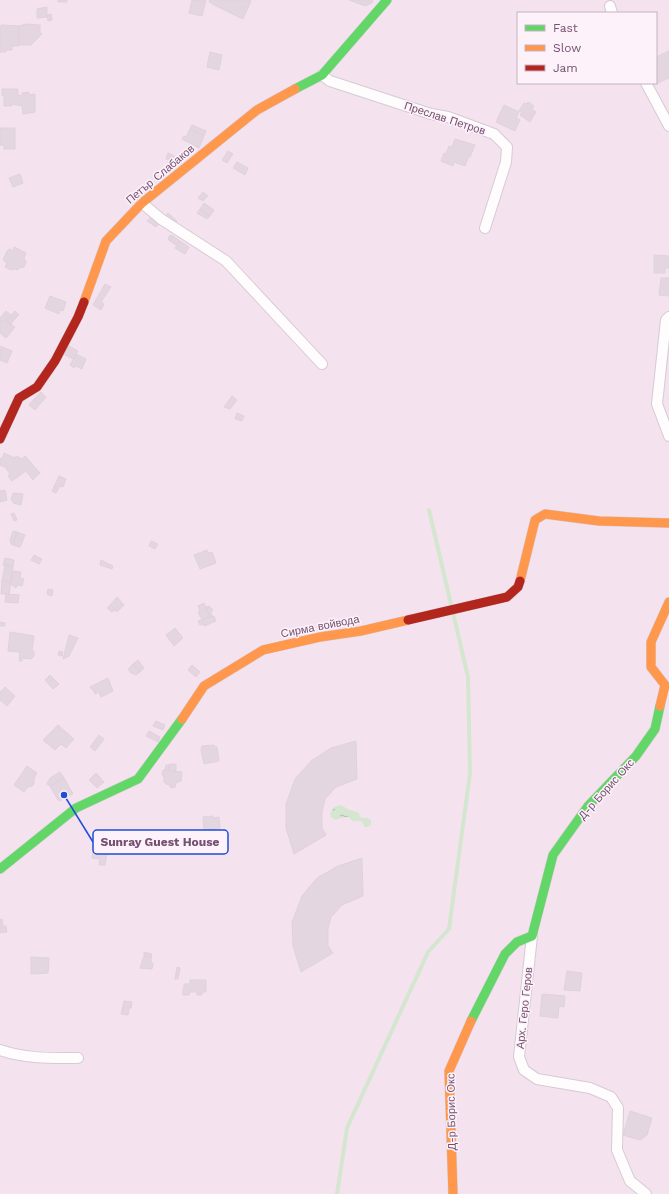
<svg xmlns="http://www.w3.org/2000/svg" width="669" height="1194" viewBox="0 0 669 1194" font-family="'Work Sans',sans-serif">
	<style>
		.residential { fill: #f4e3ef; fill-rule: evenodd }
		.water { fill: url(#water-ripples) }
		.lines { fill: none; stroke-linecap: round; stroke-linejoin: round }
		.stream { stroke: #d4e6d0; stroke-width: 4 }
		.building { fill: #e4d6e1; stroke: #e0d1dd }
		.street-casing { stroke: #d5cbd3; stroke-width: 12 }
		.fast-casing { stroke: #d6ccd4; stroke-width: 10 }
		.slow-casing { stroke: #d6ccd4; stroke-width: 10 }
		.jam-casing { stroke: #d6ccd4; stroke-width: 10 }
		.street { stroke: #fefcfd; stroke-width: 10 }
		.fast { stroke: #63d668; stroke-width: 9 }
		.slow { stroke: #ff974d; stroke-width: 9 }
		.jam { stroke: #b3261e; stroke-width: 9 }
		.labels { text-anchor: middle; stroke-width: 3; stroke-linejoin: round; paint-order: stroke }
		.street-label { font-size: 11px; fill: #745071; stroke: #fdf2f9 }
		.leader { fill: none; stroke: #1d4ed8; stroke-width: 1.5 }
		.callout-dot { fill: #1d4ed8; stroke: #fdf2f9; stroke-width: 1.5 }
		.callout { fill: #fdf2f9; stroke: #1d4ed8; stroke-width: 1.5 }
		.callout-label { font-size: 12px; text-anchor: middle; font-weight: bold; fill: #745071 }
	</style>
	<defs>
		<pattern id="water-ripples" width="26" height="14" patternUnits="userSpaceOnUse"><rect width="26" height="14" fill="#d4e6d0"/><path d="M2 4q2-2 4 0t4 0M15 11q2-2 4 0t4 0" fill="none" stroke="#b1bdad"/></pattern>
	</defs>
	<rect width="100%" height="100%" fill="#f8eef4"/>
	<path class="residential" d="M0,0H669V1194H0ZM518,13H656V83H518Z"/>
	<path class="water" d="M339,805C345,806 345,808 350,810C354,811 356,811 359,813L360,817L364,818H367L371,820V824L368,827H365L361,821H353L348,817L340,818L336,820L332,818L330,814L334,807Z"/>
	<g class="lines">
		<path class="stream" d="M337,1194L347,1128L428,952L449,929L470,773L468,677L429,510"/>
	</g>
	<path class="building" d="M58,0H67V2H58Z
		M192,0H206L202,16L189,13Z
		M210,0H248L251,1L243,19L212,4L213,3L209,2Z
		M349,0H373L372,3L365,6Z
		M47,7V17L37,18V9Z
		M51,14L52,20L48,21L47,15Z
		M26,24L40,25V33L42,34L31,45H19V26Z
		M1,25L19,26V46H12V50H6V52H0V27H1Z
		M669,51V78L656,84V57Z
		M210,52L222,55L219,70L207,67Z
		M2,89H18V95L22,96V93L29,92V95L35,94V112L23,114L22,106L12,104V106H4V96H2Z
		M528,102L534,106L532,109L536,112L530,122L520,115L522,112L519,111L524,103L527,104Z
		M504,105L519,112L516,118L520,120L515,131L496,122Z
		M192,125L206,131L204,136L190,129Z
		M0,128H15V149H4V145H0Z
		M190,129L204,136L199,148L182,139L184,136L186,137Z
		M455,139L475,145L470,157L469,156L465,166L454,162L453,166L441,161L444,153L446,154L449,146L452,147Z
		M228,151L233,154L227,163L222,160Z
		M168,153L174,156L172,162L166,159Z
		M237,162L248,168L245,175L233,168Z
		M20,174L23,183L13,187L9,178Z
		M203,192L208,196L203,201L198,198Z
		M204,203L214,210L210,216L200,209Z
		M200,209L210,216L207,219L197,213Z
		M168,213L177,221L174,226L164,218Z
		M151,217L159,223L156,227L147,221Z
		M170,235L173,236L170,241L168,239Z
		M173,236L180,241L177,246L170,241Z
		M180,241L189,247L185,254L175,248Z
		M14,247L26,253L24,258L26,262L24,267L19,268L18,270L15,269L11,270L5,267L7,263L3,260L7,251L9,249L13,251Z
		M654,255L669,256V268H665V273H654Z
		M661,278H669V296L659,295Z
		M105,284L111,287L101,302L104,304L101,310L93,305Z
		M50,296L66,302L63,311L60,310L59,314L45,308Z
		M6,311L11,315L5,322L0,320V318Z
		M15,311L19,315L15,319L11,315Z
		M11,315L15,319L10,325L6,321Z
		M0,320L5,322L6,321L15,327L6,338L0,333Z
		M0,346L12,351L7,363L0,360Z
		M69,346L78,351L73,359L64,354Z
		M76,354L86,359L82,369L76,366L74,368L70,365Z
		M41,392L46,397L39,405L34,399Z
		M232,396L237,400L230,409L224,407Z
		M34,399L39,405L35,410L29,405Z
		M237,413L244,416L242,421L235,419Z
		M4,453L15,458L16,456L22,459L25,456L40,473L33,480L26,471L12,481L8,476L10,474L5,467L0,465V458L2,459Z
		M59,476L66,479L63,487L60,486L56,493L52,491Z
		M5,490L7,500L0,502V491Z
		M13,493L23,494L21,505L13,503V501L11,500Z
		M14,513L17,520L14,521L11,514Z
		M13,531L17,532L13,545L11,544L10,540Z
		M17,532L25,535L20,547L13,545Z
		M151,541L158,544L155,549L149,546Z
		M207,550L208,553L212,552L216,563L200,569L194,555Z
		M34,555L42,559L39,564L31,560Z
		M5,558L14,560L13,567L3,565Z
		M101,560L113,566L112,569L100,565Z
		M5,565L13,567L11,582L2,581Z
		M13,571L21,572L20,578L24,579L22,586L17,585L16,588L11,584Z
		M2,581L11,582L9,594H1Z
		M48,589L53,590L52,596L47,594Z
		M6,594L19,595L18,603L5,602Z
		M117,597L124,605L117,612L110,605Z
		M204,603L210,617L202,620L198,612L200,611L198,606Z
		M110,605L115,610L112,612L107,608Z
		M209,606L213,610L211,612L212,616L210,617L206,607Z
		M214,616L216,621L204,626L203,624L200,625L198,621Z
		M0,622L5,623V626H0Z
		M175,628L183,638L174,646L166,635Z
		M10,632L34,636L32,650L34,652V656L31,659L22,658V661H19L20,652L8,651Z
		M69,635L78,638L69,656L63,659Z
		M59,651L63,652L62,656L58,655Z
		M138,660L144,668L140,672L133,664Z
		M133,664L140,672L136,675L133,673L132,674L128,669Z
		M192,665L200,672L196,677L188,670Z
		M50,675L59,684L53,689L45,680Z
		M108,678L113,691L101,697L99,692L95,694L93,689L92,690L90,687Z
		M5,687L15,696L7,706L0,700V692Z
		M156,721L165,725L163,730L153,726Z
		M58,725L74,739L66,748L61,744L55,750L43,740Z
		M149,731L160,737L158,742L146,736Z
		M99,735L104,739L95,751L90,747Z
		M356,741L357,779L336,787L325,799L322,811V828L326,835L294,854L286,828V804L295,779L311,761L331,748Z
		M214,745L215,747H217L219,761L204,764L201,750L202,746Z
		M169,764H176V771L169,770Z
		M166,765H169V770H165Z
		M27,766L37,773L34,778V784L32,786L28,787L24,792L14,785Z
		M163,770L182,772L181,781L176,783L175,787L172,788L170,787V785L166,784L164,782V777L162,775Z
		M60,772L64,778L50,786L47,784L50,778Z
		M96,773L104,782L97,788L89,780Z
		M64,778L73,794L68,796H66L60,801L58,800L50,786Z
		M213,816V818L219,817L220,829L204,830L203,817Z
		M94,846L108,848L105,865H99L100,859L92,858Z
		M362,858L363,896L342,905L331,917L328,929V946L333,953L301,972L293,946L292,922L302,896L317,878L338,866Z
		M2,919L3,926H6L7,932L0,933V920Z
		M144,952L152,954L151,958L144,956Z
		M144,956L151,958V963H153L152,969L140,968Z
		M31,957L49,958L48,973L31,974Z
		M177,967L180,968L178,979H175Z
		M567,971L582,973L580,991L564,990Z
		M190,980H206V992H202V995H197V992H190L189,995H183V989H184V984H190Z
		M542,994L565,996L564,1007L559,1006L558,1018L540,1016Z
		M124,1001L132,1002L131,1008H129L128,1015L121,1014Z
		M630,1111L652,1118L647,1135L640,1140L623,1135Z"/>
	<g class="lines">
		<defs>
			<path id="street" d="M610,6L612,13
				M322,75L330,81L431,114L448,117L494,134L507,147L506,162L485,228
				M646,83L669,126
				M142,203L161,219L226,261L322,364
				M669,317L666,320L657,404L669,436
				M532,936L519,1057L524,1070L537,1079L590,1088L611,1097L618,1108L617,1150L630,1181L646,1194
				M0,1050C26,1059 51,1058 78,1058"/>
			<path id="fast" d="M295,89L322,75L387,0
				M0,869L76,808L138,779L182,719
				M471,1021L505,954L517,942L532,936L553,855L588,806L636,756L655,729L660,706"/>
			<path id="slow" d="M84,302L106,241L142,203L257,110L295,89
				M520,581L535,520L545,514L599,521L669,523
				M660,706L665,685L651,667V642L669,602
				M182,719L204,686L263,650L320,637L361,631L408,620
				M453,1194L449,1071L471,1021"/>
			<path id="jam" d="M0,439L19,398L37,387L55,361L78,317L84,302
				M408,620L507,597L518,587L520,581"/>
		</defs>
		<use href="#street" class="street-casing"/>
		<use href="#fast" class="fast-casing"/>
		<use href="#slow" class="slow-casing"/>
		<use href="#jam" class="jam-casing"/>
		<use href="#street" class="street"/>
		<use href="#fast" class="fast"/>
		<use href="#slow" class="slow"/>
		<use href="#jam" class="jam"/>
	</g>
	<g class="labels">
		<g class="street-label">
			<text transform="translate(445 118) rotate(18)" y="4">Преслав Петров</text>
			<text transform="translate(160 174) rotate(-40)" y="4">Петър Слабаков</text>
			<text transform="translate(320 626) rotate(-11)" y="4">Сирма войвода</text>
			<text transform="translate(606 789) rotate(-48)" y="4">Д-р Борис Окс</text>
			<text transform="translate(524 1008) rotate(-84)" y="4">Арх. Геро Геров</text>
			<text transform="translate(451 1112) rotate(-91)" y="4">Д-р Борис Окс</text>
		</g>
	</g>
	<path class="leader" d="M64 795L93 842"/>
	<circle class="callout-dot" cx="64" cy="795" r="4"/>
	<rect class="callout" x="93" y="830" width="135" height="24" rx="4"/>
	<g class="callout-label">
		<text x="160" y="846">Sunray Guest House</text>
	</g>
	<rect x="517" y="12" width="140" height="72" fill="#fdf2f9" stroke="#c6b1c3"/>
	<rect x="525" y="25" width="20" height="6" fill="#63d668" stroke="#c6b1c3"/>
	<text x="553" y="32" font-size="12" fill="#745071">Fast</text>
	<rect x="525" y="45" width="20" height="6" fill="#ff974d" stroke="#c6b1c3"/>
	<text x="553" y="52" font-size="12" fill="#745071">Slow</text>
	<rect x="525" y="65" width="20" height="6" fill="#b3261e" stroke="#c6b1c3"/>
	<text x="553" y="72" font-size="12" fill="#745071">Jam</text>
</svg>
